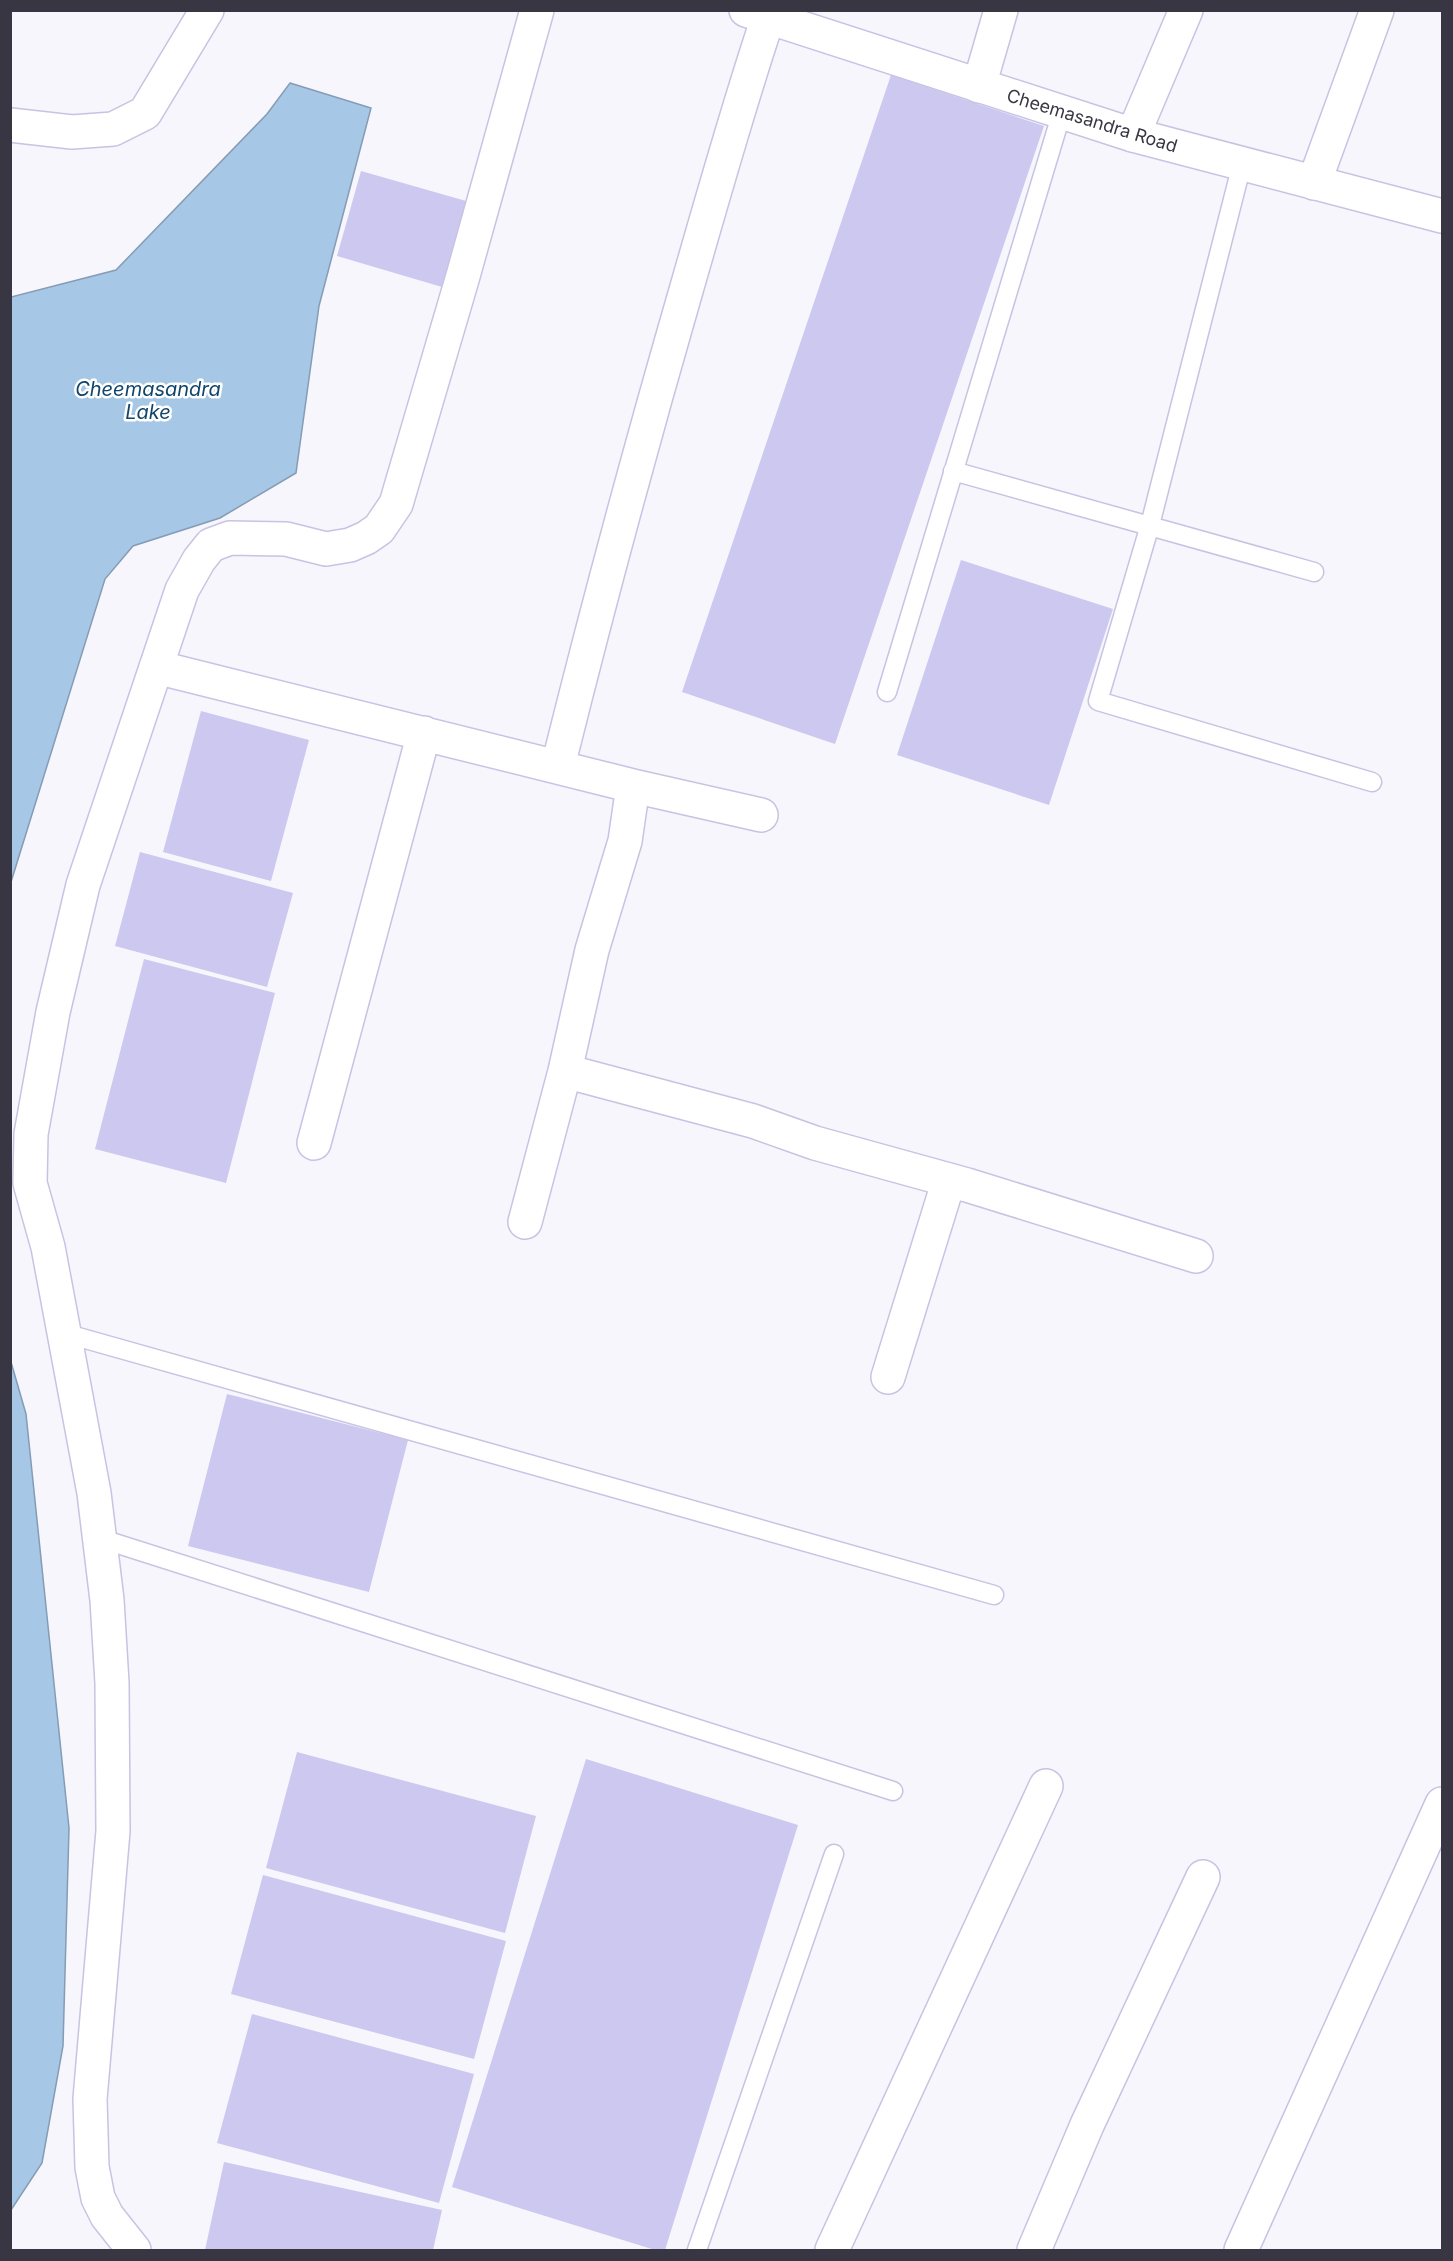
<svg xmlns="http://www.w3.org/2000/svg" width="1453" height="2261" viewBox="0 0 1453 2261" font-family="Inter,sans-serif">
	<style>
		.water { fill: #a6c7e5; stroke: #859cb4; stroke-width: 1.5 }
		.building { fill: #cdc8ef }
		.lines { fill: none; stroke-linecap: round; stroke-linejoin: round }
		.service-casing { stroke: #c7c3e2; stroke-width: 21 }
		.minor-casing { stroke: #c7c3e2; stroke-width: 36 }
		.tertiary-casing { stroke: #c7c3e2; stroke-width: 36 }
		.service { stroke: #fff; stroke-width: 18 }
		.minor { stroke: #fff; stroke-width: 33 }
		.tertiary { stroke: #fff; stroke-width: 33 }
		.labels { text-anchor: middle; stroke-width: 5; stroke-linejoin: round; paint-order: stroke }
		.street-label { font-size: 18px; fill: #383643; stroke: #fff }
		.water-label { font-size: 20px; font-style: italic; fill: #11456b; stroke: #fff }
	</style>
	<rect width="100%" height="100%" fill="#f6f6fc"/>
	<path class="water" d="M290,83L371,108L319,306L296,473L220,518L133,546L105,579L11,882V297L116,270L267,114Z
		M11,1362L26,1414L69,1828L63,2046L42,2163L11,2210Z"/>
	<path class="building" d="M891,75L1044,126L835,744L682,692Z
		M361,171L466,201L442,287L337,256Z
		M961,560L1113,609L1049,805L897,755Z
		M201,711L309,740L271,881L163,852Z
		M140,852L293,893L267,987L115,946Z
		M144,959L275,993L226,1183L95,1149Z
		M227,1394L408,1440L369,1592L188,1546Z
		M297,1752L536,1816L505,1933L266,1868Z
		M586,1759L798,1825L665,2250H655L452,2187Z
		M263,1875L506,1941L474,2059L231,1994Z
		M252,2014L474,2074L439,2203L217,2143Z
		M224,2162L442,2210L433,2250H205Z"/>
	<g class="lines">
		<defs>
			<path id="service" d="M1242,164L1150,525L1098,701L1372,782
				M953,471L1314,572
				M887,692L1062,112
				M64,1333L994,1595
				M99,1538L893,1791
				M697,2250L834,1854"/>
			<path id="minor" d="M979,86L1001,10
				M10,125L72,132L113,129L145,113L207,10
				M1133,135L1186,10
				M1314,183L1377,10
				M156,667L633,786L625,841L592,950L565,1071L753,1121L815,1143L967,1185L1196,1256
				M558,766C598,605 641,446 687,287C713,197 738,107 768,18
				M633,786L761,815
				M314,1143L424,733
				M525,1222L565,1071
				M888,1377L949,1180
				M134,2250L107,2216L98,2198L92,2167L90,2099L113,1831L112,1683L107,1600L94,1493L48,1247L30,1183L31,1134L53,1012L83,885L182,590L199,560L211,545L230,538L286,539L326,549L350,545L366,538L379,529L396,504L463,276L537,10
				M832,2250L1046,1786
				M1034,2250L1087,2125L1203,1877
				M1241,2250L1442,1804"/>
			<path id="tertiary" d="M746,10L1133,135L1442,216"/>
		</defs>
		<use href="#service" class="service-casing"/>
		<use href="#minor" class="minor-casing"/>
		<use href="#tertiary" class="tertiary-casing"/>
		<use href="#service" class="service"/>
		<use href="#minor" class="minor"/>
		<use href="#tertiary" class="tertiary"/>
	</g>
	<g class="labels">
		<g class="street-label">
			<text transform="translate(1092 121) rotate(17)" y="6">Cheemasandra Road</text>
		</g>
		<g class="water-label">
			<text x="148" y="396">Cheemasandra<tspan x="148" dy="23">Lake</tspan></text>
		</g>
	</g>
	<rect width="1453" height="2261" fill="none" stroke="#383643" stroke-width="24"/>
</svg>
